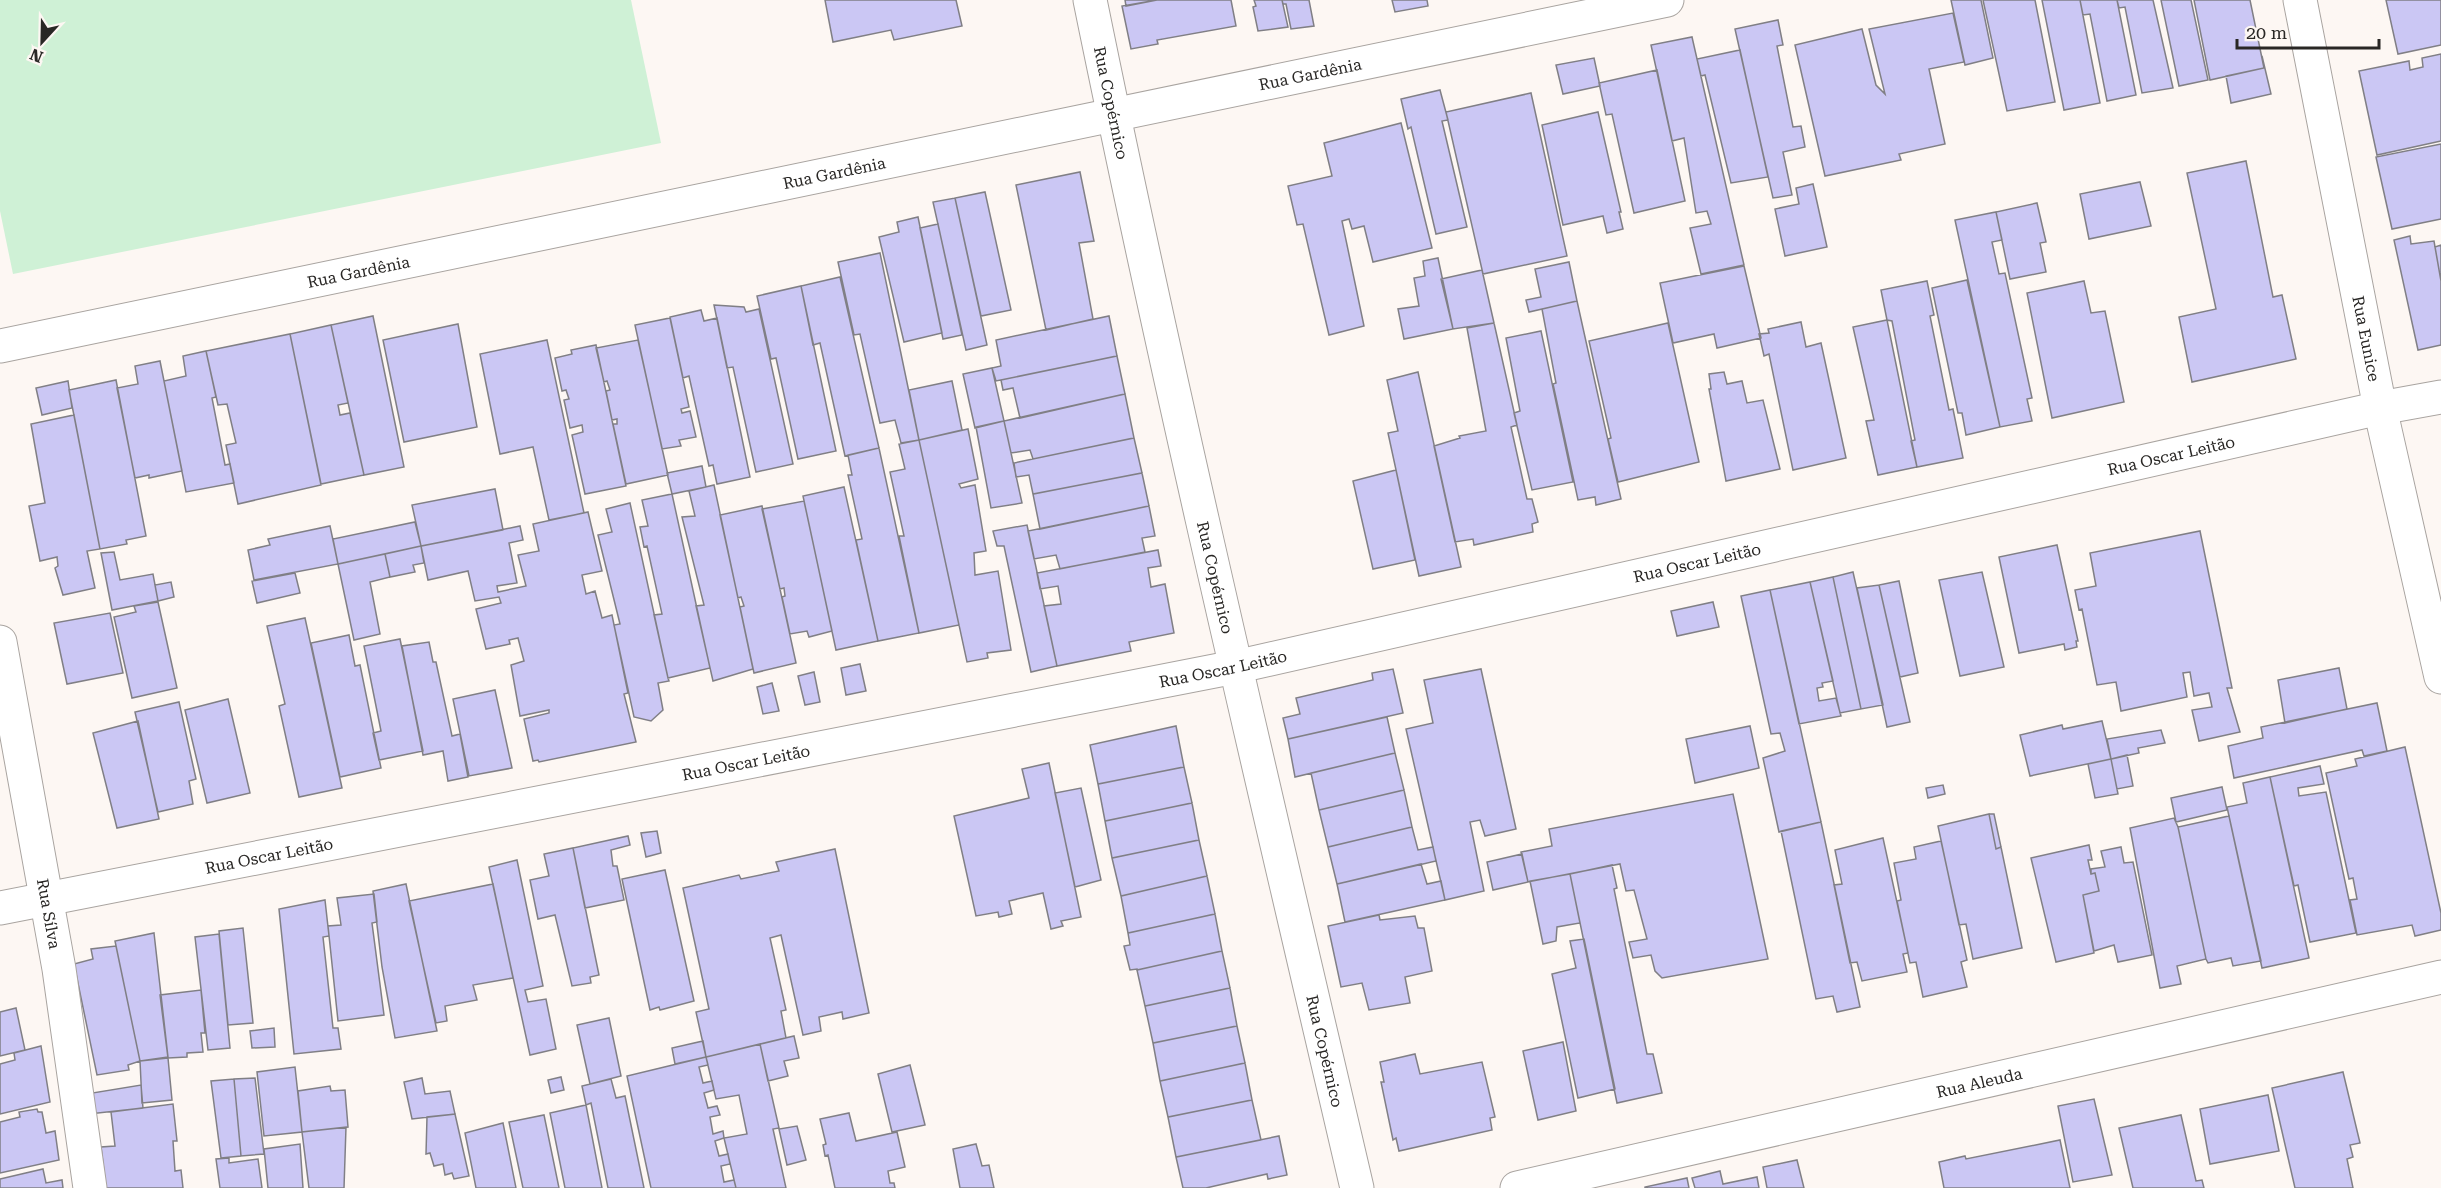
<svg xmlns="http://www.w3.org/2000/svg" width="2441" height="1188" viewBox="0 0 2441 1188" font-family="'Roboto Serif',serif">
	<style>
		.green { fill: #cff1d6 }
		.building { fill: #cbc7f4; stroke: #807f85; stroke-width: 1.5 }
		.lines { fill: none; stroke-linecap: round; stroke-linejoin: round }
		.minor-casing { stroke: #a9a4a0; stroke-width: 35 }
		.minor { stroke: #fff; stroke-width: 33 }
		.labels { text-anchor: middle; stroke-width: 4.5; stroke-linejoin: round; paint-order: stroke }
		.street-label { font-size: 16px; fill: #292725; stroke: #fdf7f3 }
	</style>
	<rect width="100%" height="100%" fill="#fdf7f3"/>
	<path class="green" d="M0,0H631L661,143L13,274L0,211Z"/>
	<path class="building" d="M825,0H956L962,26L894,40L891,30L833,42Z
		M1125,0H1157L1126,6Z
		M1157,0H1231L1236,26L1157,40L1158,44L1131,49L1122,6Z
		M1254,0H1282L1288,27L1258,31L1253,7L1256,6Z
		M1282,0H1309L1314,26L1291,29L1286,4H1283Z
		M1392,0H1427L1428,6L1395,12Z
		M1951,0H1981L1993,58L1965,65Z
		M1983,0H2035L2055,102L2007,111Z
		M2042,0H2080L2100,103L2064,110Z
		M2080,0H2117L2136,95L2107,101L2090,14L2083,15Z
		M2117,0H2153L2173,88L2142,93L2125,7L2119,8Z
		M2161,0H2191L2208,80L2179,86Z
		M2194,0H2250L2264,68L2210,80Z
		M2386,0H2441V45L2398,54Z
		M1953,13L1964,62L1929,69L1945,144L1899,154L1901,160L1825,176L1795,45L1862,29L1876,85L1885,94L1869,29Z
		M1778,20L1783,45L1777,46L1793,127L1801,126L1805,147L1783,152L1792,195L1773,198L1735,29Z
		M1692,37L1744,265L1701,274L1690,228L1711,224L1707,211L1696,213L1684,138L1672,141L1651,45Z
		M1740,50L1768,177L1731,183L1705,75L1701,76L1697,59Z
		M2441,54V141L2377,155L2359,71L2409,61L2410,70L2423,67L2422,58Z
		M2262,56L2271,94L2231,103L2226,76L2264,68Z
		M1594,58L1600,86L1563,94L1556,65Z
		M1657,70L1685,201L1634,213L1612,114L1606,115L1599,83Z
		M1440,90L1448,120L1442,121L1467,227L1436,234L1411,127L1408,129L1401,99Z
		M1531,93L1567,256L1483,274L1446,112Z
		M1598,112L1621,212H1619L1623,229L1607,233L1603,216L1563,225L1542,125Z
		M1401,123L1432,248L1373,262L1364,226L1352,229L1349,219L1342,221L1364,326L1329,335L1303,224L1297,225L1288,186L1332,176L1324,143Z
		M2441,144V219L2392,229L2376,157Z
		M2246,161L2273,297L2282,295L2296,359L2192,382L2179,317L2216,309L2187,173Z
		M1080,172L1094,241L1079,243L1093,319L1046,330L1016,185Z
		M2140,182L2151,226L2089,239L2080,194Z
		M1813,184L1827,247L1785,256L1775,209L1799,204L1796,188Z
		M985,192L1011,310L981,316L955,198Z
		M955,198L987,345L966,350L933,202Z
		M2037,203L2046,242L2040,243L2046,272L2010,279L1996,212Z
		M1996,212L2002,240L1992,242L1999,274L2005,273L2032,398L2027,399L2032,421L2000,427L1955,220Z
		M918,217L942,333L904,342L879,237L899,232L897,222Z
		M938,224L962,335L943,339L920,228Z
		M2410,236L2411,244L2434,241L2441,281V345L2418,350L2394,240Z
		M2441,245V281L2435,247Z
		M880,253L919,440L901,443L895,420L880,423L860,334L854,335L838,262Z
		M1438,258L1453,329L1404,339L1398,309L1419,306L1414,278L1425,276L1423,261Z
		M1569,262L1577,301L1529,312L1526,300L1541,297L1535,269Z
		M1744,266L1761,338L1717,348L1714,334L1673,343L1660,283Z
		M1482,270L1494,323L1453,329L1441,279Z
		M840,277L879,448L845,456L820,343L813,345L801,286Z
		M1967,280L2000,427L1966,435L1962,413H1958L1932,288Z
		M1927,281L1934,315L1930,316L1949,410L1953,409L1963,458L1917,467L1911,441L1915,440L1892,321L1887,320L1881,290Z
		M2084,281L2091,313L2105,311L2124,402L2052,418L2027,293Z
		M801,286L836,451L798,459L776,358L771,359L757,296Z
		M1577,301L1621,499L1596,505L1595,497L1578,500L1553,384L1556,383L1542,309Z
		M714,305L744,307L746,312L759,309L793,464L756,472L733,367L727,368Z
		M701,310L704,321L717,318L750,477L717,484L713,465L709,466L689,376L683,378L670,317Z
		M373,316L404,467L364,475L331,325Z
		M1109,316L1117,356L996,381L992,368L1001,366L996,340Z
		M670,318L689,407L681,409L682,413L690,411L696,437L679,440L681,446L662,449L635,325Z
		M1887,320L1917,467L1878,475L1866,421L1874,420L1853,327Z
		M1801,322L1806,347L1821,343L1846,458L1793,470L1769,354L1764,356L1759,334L1769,333L1768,329Z
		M1494,323L1517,425L1511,427L1527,499H1532L1538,522L1532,524L1533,532L1474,545L1473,539L1455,542L1434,446L1460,438L1459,436L1486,431L1467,328Z
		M1668,323L1699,462L1618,482L1608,439L1611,438L1589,341Z
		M458,324L477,427L404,442L383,340Z
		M331,325L348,403L338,405L340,415L350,413L364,475L321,484L290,334Z
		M1541,331L1573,482L1532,490L1514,413L1520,411L1506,338Z
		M290,334L321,485L238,504L226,445L236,443L227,404L218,405L206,351Z
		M547,340L584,513L549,520L533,447L500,454L480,354Z
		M638,340L668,475L626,484L613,424H617V419L612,420L606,391L610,390L607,381L604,382L596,348Z
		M596,345L626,486L585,494L572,435L583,432L582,425L570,428L564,400L569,399L566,390L562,391L555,358L572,354L571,350Z
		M206,351L216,397L212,398L225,465L230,464L234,483L186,492L164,381L186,376L183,356Z
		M1117,356L1125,394L1020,418L1013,388L1003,390L1001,380Z
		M160,361L182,471L149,478V475L135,478L117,388L138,384L135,366Z
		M992,368L1004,421L975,428L963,374Z
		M1418,372L1461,567L1419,576L1388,433L1398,431L1387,380Z
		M1724,372L1727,384L1742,381L1747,403L1763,400L1780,469L1726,481L1709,389H1711L1709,374Z
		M116,380L146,536L126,540L127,544L100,549L69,390Z
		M68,381L72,408L42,415L36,388Z
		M952,381L962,430L919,440L909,390Z
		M1125,394L1134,438L1033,459L1030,450L1011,453L1004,421Z
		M74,415L100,549L87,551L95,588L63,595L55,568L58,566L57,557L40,561L29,506L45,503L31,424Z
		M1004,421L1022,503L991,508L976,427Z
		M968,429L978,479L959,484L961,488L975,485L986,551L974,553L975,575L998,571L1011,650L987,653L988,658L967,662L919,440Z
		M1134,438L1142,473L1033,494L1029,475L1016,477L1014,463Z
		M919,440L959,625L919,633L899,536H904L890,472L905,469L899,444Z
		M879,448L919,633L878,641L856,540L862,539L848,475H852L848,455Z
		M702,466L706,487L672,494L667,473Z
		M1396,470L1415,560L1373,569L1353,481Z
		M1142,473L1149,506L1040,529L1033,494Z
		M714,485L753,669L713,681L696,606L704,605L682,517L695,516L689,491Z
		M844,487L878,641L836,650L803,496Z
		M495,489L503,530L421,546L412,505Z
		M672,494L710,668L668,678L654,615L662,614L647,546L644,547L640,527L648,526L642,500Z
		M804,501L832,631L809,637L807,631L790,634L782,597L785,596L784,588L780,589L762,509Z
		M630,503L668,678L669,681L658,683L663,710L651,721L634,717L614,625L620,624L598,535L612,532L606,509Z
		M762,506L796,663L754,673L740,607L744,606L741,597L738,598L720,515Z
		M1149,506L1155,536L1142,538L1145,552L1060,569L1056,555L1034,559L1028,531Z
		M588,512L602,571L582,575L586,594L595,591L602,618L612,615L628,693L624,694L636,742L539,762L538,760L533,761L524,719L549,713V710L520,716L511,665L524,661L518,638L509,640L510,644L486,649L476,609L501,603L499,597L475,601L468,571L428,580L421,546L520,526L523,540L509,543L517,583L497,586L498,592L526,586L518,555L539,551L533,524Z
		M415,522L421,546L338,564L333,539Z
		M1027,525L1057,666L1031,672L1004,546H997L993,531Z
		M330,526L338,564L254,580L248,550L270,545L268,539Z
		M2200,531L2232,688H2227L2240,732L2199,741L2192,710L2212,707L2209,693L2194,696L2190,672L2183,673L2187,697L2121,711L2116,682L2097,685L2082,609L2079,610L2075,590L2096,586L2090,553Z
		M2057,545L2078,641H2076L2077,647L2065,650L2064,644L2019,653L1999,557Z
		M421,546L424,563L413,565L415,572L390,577L385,554Z
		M1158,550L1161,566L1148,568L1151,587L1165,584L1174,633L1129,642L1131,651L1057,666L1044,606L1061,604L1058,586L1040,589L1037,573Z
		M114,552L120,580L153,574L158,601L112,610L101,553Z
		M385,554L390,577L370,582L380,634L354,640L338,564Z
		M1853,572L1883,705L1861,709L1833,577Z
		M1982,572L2004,667L1960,676L1939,580Z
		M295,573L300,593L257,603L252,581Z
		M1833,577L1861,709L1840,713L1810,582Z
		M1899,581L1918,673L1900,677L1879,585Z
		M171,582L174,597L158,601L155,585Z
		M1810,582L1833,681L1822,683L1823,687L1817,688L1819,701L1836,698L1841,716L1799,724L1770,590Z
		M1879,585L1910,722L1887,727L1857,588Z
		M1770,590L1821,822L1779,832L1763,758L1785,751L1780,733L1771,734L1741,596Z
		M158,602L177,688L132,698L114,617L136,612L134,606Z
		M1713,602L1719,627L1677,636L1671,611Z
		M110,613L123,673L67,684L54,623Z
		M305,618L342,788L299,797L279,706L285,704L267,626Z
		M349,635L355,666L360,665L381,768L340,777L311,643Z
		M400,639L423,751L379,760L373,733L381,731L364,646Z
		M429,642L433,662H436L452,736L460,734L468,777L448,781L443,751L423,755L402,646Z
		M860,664L866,691L846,695L841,668Z
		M2339,668L2347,709L2285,723L2278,680Z
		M1393,669L1403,713L1288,739L1283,718L1300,714L1296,698L1373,680L1372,673Z
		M1481,669L1516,829L1485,836L1480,820L1470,822L1484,891L1445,900L1406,729L1433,723L1424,680Z
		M814,672L820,702L805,705L798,676Z
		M772,683L779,711L763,714L757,687Z
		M495,690L512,768L469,776L453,699Z
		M228,699L250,793L207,803L185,710Z
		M179,702L196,779L189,781L193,804L158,812L135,712Z
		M2377,703L2387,751L2364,756L2362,750L2234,778L2228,746L2263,738L2261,727Z
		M1387,717L1395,753L1295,777L1288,739Z
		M138,721L159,819L117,828L93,733Z
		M2102,721L2111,759L2030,776L2020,735L2062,725L2063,729Z
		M1176,726L1184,767L1098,784L1090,745Z
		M1750,726L1759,768L1695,783L1686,739Z
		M2161,730L2165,743L2138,748L2139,753L2111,759L2107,739Z
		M2405,747L2441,913V930L2415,936L2412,925L2357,935L2350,900L2357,899L2353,878L2349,879L2326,773L2357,766L2355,759Z
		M1395,753L1404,790L1319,810L1311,773Z
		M2127,755L2133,786L2117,789L2111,759Z
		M2111,759L2118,794L2095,798L2088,764Z
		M1049,763L1081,917L1061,921L1063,926L1051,929L1043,893L1009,901L1012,914L999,917L998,912L976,916L954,816L1029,798L1022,769Z
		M2320,766L2324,784L2298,788L2299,796L2326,792L2356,933L2310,942L2298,885L2294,886L2270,777Z
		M1184,767L1192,803L1105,821L1098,784Z
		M2270,777L2309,958L2262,968L2227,807L2247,803L2243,783Z
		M1943,785L1945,794L1928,798L1926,788Z
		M2222,787L2227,810L2176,822L2171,798Z
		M1081,788L1101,880L1075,887L1055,793Z
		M1404,790L1412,827L1328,847L1319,810Z
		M1733,794L1768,959L1662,978L1655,971L1651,955L1633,958L1629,942L1647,939L1634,890L1626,891L1620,864L1528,882L1521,852L1552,846L1549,829Z
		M1192,803L1199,840L1112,858L1105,821Z
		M1989,814L1996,849L2001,847L2022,948L1973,959L1966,924L1959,925L1938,826Z
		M1989,814H1994L2001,847L1996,849Z
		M2229,816L2261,961L2233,966L2231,958L2208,963L2206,959L2178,827Z
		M2174,818L2178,827L2206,959L2177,966L2181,984L2160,988L2130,828Z
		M1821,822L1860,1007L1837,1012L1833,996L1816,999L1781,831Z
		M1412,827L1418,850L1433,847L1436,861L1337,884L1328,847Z
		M657,831L661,853L646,857L641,833Z
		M628,836L630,845L611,850L613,866H617L624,900L585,908L573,848Z
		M1883,838L1908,953L1903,954L1907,972L1862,981L1857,962L1850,963L1834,885L1842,884L1835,850Z
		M1199,840L1207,876L1121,896L1112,858Z
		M1941,841L1967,960L1961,962L1967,987L1923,997L1916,962L1910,963L1897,901L1901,900L1894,863L1916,859L1914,847Z
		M2089,845L2092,860H2088L2091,874L2095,873L2099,891L2083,895L2094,953L2056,962L2031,858Z
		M2121,847L2124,863L2133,862L2152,955L2118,962L2114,945L2094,951L2083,895L2099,891L2095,873L2091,874V869L2105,867L2101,851Z
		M573,848L599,975L590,977L591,983L572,986L555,915L538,919L530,880L549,876L544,854Z
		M835,849L869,1013L843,1019L842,1012L819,1017L821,1031L803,1035L781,935L770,938L786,1010L781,1011L786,1038L706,1057L696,1012L709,1009L683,888L739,875L741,879L779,871L776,862Z
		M1522,854L1528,882L1493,890L1487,862Z
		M517,860L543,986L525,990L528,1002L546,999L556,1049L530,1055L489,867Z
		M1421,864L1427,884L1441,881L1445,900L1345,922L1337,884Z
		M1612,865L1617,888L1614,889L1647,1054H1653L1662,1093L1617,1103L1570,874Z
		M665,870L694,1001L660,1010L659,1007L650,1010L622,879Z
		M1570,874L1580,923L1557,927L1556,941L1543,944L1530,881Z
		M1207,876L1215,914L1128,933L1121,896Z
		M406,884L437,1031L395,1038L382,967L373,891Z
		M493,884L513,978L473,985L477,1000L445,1006L447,1021L436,1023L409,901Z
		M374,894L377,922L372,923L384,1015L338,1021L328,926L341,925L337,898Z
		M325,900L329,936L323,937L333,1028H338L341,1049L294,1054L279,909Z
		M1215,914L1222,951L1137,970V969L1130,970L1124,946L1130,945L1128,933Z
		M1379,915L1380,920L1415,916L1418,928H1424L1432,971L1405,977L1410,1003L1369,1010L1362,983L1341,987L1328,926Z
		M243,928L253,1023L228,1025L219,931Z
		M154,933L168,1057L140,1061L115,941Z
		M219,934L230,1048L208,1050L195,937Z
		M1584,939L1615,1089L1578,1098L1552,974L1576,968L1570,941Z
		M116,946L140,1061L128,1065L129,1070L97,1075L74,964L93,959L91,949Z
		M1222,951L1230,988L1145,1006L1137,970Z
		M1230,988L1237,1026L1153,1043L1145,1006Z
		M201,990L205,1033H201L203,1052L187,1053V1057L168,1058L160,995Z
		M16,1008L25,1050L0,1056V1012Z
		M609,1018L621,1076L590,1084L577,1025Z
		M1237,1026L1245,1063L1160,1081L1153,1043Z
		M274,1028L275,1047L252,1048L250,1031Z
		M794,1036L799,1058L784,1061L788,1076L768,1081L760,1044Z
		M703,1041L706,1057L675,1064L672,1048Z
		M1563,1042L1576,1111L1538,1120L1523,1051Z
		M760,1044L779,1128L773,1129L786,1188H736L724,1138L747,1134L739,1095L716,1099L706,1057Z
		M41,1046L50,1102L0,1114V1064L15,1060L14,1053Z
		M1415,1054L1420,1074L1482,1062L1495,1117L1490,1118L1492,1130L1399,1151L1396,1138L1393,1140L1381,1082H1384L1380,1062Z
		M706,1057L708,1065L699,1067L703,1083L712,1081L714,1090L704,1093L708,1108L717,1106L720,1115L710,1117L713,1134L723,1131L724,1138L715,1141L719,1156L728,1154L730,1164L721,1166L724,1182L734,1180L736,1188H651L627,1076Z
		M168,1058L172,1100L142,1103L140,1061Z
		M1245,1063L1252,1100L1168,1117L1160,1081Z
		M910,1065L925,1125L892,1132L878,1074Z
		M295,1067L302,1132L264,1136L257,1072Z
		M2343,1072L2360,1143L2350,1145L2353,1157L2347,1159L2353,1188H2295L2272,1088Z
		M561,1077L564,1090L551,1093L548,1080Z
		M255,1078L264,1154L241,1156L234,1079Z
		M422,1078L425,1094L450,1091L455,1114L412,1119L404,1082Z
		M234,1079L241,1156L221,1158L211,1081Z
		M611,1079L616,1098L625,1096L644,1188H608L591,1103L586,1105L582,1086Z
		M141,1085L143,1108L89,1114L86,1094Z
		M330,1086L331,1091L345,1090L348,1127L302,1132L298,1091Z
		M2268,1095L2279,1151L2210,1164L2200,1109Z
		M2094,1099L2112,1175L2073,1182L2058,1106Z
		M1252,1100L1261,1140L1176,1157L1168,1117Z
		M173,1104L177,1141H173L175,1171L181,1170L183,1188H106L101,1147L115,1146L111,1112Z
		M586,1105L602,1188H565L550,1113Z
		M37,1109L38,1112H42L46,1133L55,1131L59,1160L0,1173V1122L20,1117L19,1112Z
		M849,1113L856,1141L897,1132L905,1167L888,1171L890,1183H894L895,1188H835L828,1155L825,1156L823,1145L826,1144L820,1119Z
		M455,1114L469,1176L454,1179L452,1173L445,1175L443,1164L434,1166L430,1153L426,1154L427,1117Z
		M544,1115L559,1188H523L509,1122Z
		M2181,1115L2196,1181L2202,1180L2204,1188H2133L2119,1128Z
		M503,1123L516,1188H476L465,1133Z
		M797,1126L806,1160L787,1165L779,1129Z
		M346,1127L344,1188H309L302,1132Z
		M1279,1136L1287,1175L1268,1179L1267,1174L1206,1188H1183L1176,1157Z
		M2060,1140L2070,1188H1944L1939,1162L1965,1156L1966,1159Z
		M300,1144L303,1188H268L264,1149Z
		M976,1144L982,1166L989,1165L994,1188H960L953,1149Z
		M229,1158V1163L258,1159L262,1188H220L216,1159Z
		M1797,1160L1804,1188H1767L1763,1167Z
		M43,1169L46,1183L62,1180L63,1188H0V1179Z
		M1720,1171L1723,1184L1757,1177L1759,1188H1695L1692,1178Z
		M1687,1178L1689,1188H1645V1187Z"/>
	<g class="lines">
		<defs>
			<g id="minor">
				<path id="s1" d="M1090,0C1171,398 1265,793 1357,1188"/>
				<path id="s2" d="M2300,0L2380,408L2441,677"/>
				<path id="s3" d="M0,346L1667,0"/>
				<path id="s4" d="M0,642L59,969L90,1188"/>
				<path id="s5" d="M0,908L1235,667L2380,408L2441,397"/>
				<path id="s6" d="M1517,1188L2441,977"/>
			</g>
		</defs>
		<use href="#minor" class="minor-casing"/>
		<use href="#minor" class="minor"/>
	</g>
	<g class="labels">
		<g class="street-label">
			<text dy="6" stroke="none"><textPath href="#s3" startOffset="1338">Rua Gardênia</textPath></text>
			<text dy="6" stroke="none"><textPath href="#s1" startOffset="105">Rua Copérnico</textPath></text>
			<text dy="6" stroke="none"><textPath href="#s3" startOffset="852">Rua Gardênia</textPath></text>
			<text dy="6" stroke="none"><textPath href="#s3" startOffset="366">Rua Gardênia</textPath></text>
			<text dy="6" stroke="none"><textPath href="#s2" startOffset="345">Rua Eunice</textPath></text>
			<text dy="6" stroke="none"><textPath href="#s5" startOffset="2218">Rua Oscar Leitão</textPath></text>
			<text dy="6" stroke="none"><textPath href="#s5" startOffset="1732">Rua Oscar Leitão</textPath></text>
			<text dy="6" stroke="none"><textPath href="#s1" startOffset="591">Rua Copérnico</textPath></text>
			<text dy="6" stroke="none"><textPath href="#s5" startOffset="1246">Rua Oscar Leitão</textPath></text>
			<text dy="6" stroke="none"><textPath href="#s5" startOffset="760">Rua Oscar Leitão</textPath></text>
			<text dy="6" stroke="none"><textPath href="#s5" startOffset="274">Rua Oscar Leitão</textPath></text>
			<text dy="6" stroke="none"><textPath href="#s4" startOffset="276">Rua Sílva</textPath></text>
			<text dy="6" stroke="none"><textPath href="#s1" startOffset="1077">Rua Copérnico</textPath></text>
			<text dy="6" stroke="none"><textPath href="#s6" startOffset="474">Rua Aleuda</textPath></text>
		</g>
	</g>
	<g transform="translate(42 42) rotate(202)" stroke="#fdf7f3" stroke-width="4.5" paint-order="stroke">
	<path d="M0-4.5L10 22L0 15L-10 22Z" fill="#292725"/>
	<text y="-9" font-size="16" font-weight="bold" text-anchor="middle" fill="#292725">N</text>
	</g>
	<path d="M2237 39v9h142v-9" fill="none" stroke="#292725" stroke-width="3"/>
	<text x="2246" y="39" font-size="18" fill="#292725" stroke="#fdf7f3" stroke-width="4.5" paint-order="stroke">20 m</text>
</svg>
